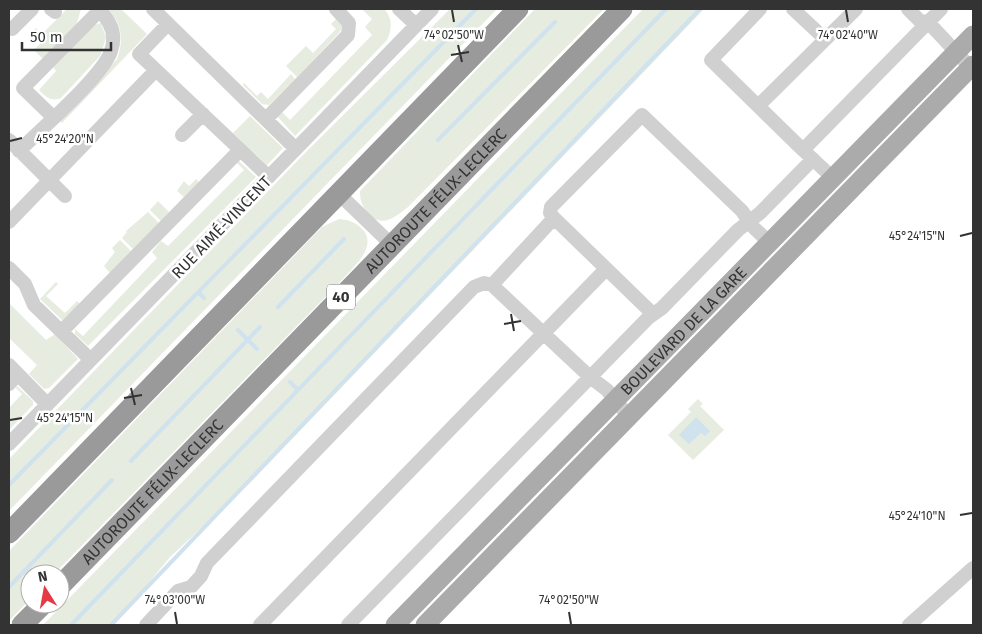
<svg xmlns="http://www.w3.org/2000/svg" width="982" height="634" viewBox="0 0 982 634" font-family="'Fira Sans',sans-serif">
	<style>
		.green { fill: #e6ecdf }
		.water { fill: #cfe2ee }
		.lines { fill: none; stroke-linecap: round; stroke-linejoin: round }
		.stream { stroke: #cfe2ee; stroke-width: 4 }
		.minor { stroke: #d0d0d0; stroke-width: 14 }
		.major { stroke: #ababab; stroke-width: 19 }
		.highway { stroke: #9a9a9a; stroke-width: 21 }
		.ticks { fill: none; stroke: #333; stroke-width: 2 }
		.labels { text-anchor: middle; stroke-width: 5; stroke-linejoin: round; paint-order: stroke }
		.shield { fill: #fff; stroke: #707070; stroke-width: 1 }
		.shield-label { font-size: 15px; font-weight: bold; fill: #333 }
		.street-label { font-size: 16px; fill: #333; stroke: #fff }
		.ticks-label { font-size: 12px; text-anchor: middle; fill: #333; stroke: #fff; stroke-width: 5; stroke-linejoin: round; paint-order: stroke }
	</style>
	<rect width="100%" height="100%" fill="#fff"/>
	<path class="green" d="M67,9H81L76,26L47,58H42L34,50L41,43L35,37L34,31L36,28L42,34Z
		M108,9H121L147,34L62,123L60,121L117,59C124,41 122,23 108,9Z
		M362,9H384C393,18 392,29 387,40L295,136L278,117L282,112L290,120L372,35L365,27L372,19Z
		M450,9H497L9,511V459L307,151Z
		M535,9H604L408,207C395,217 382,229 368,213C362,206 360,201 360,191Z
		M643,9H704L251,482L170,557L114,625H43Z
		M336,19L342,25L340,32L297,77L286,66L306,46L313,53L336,29L331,24Z
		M101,23L106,38L100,56L61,98C51,102 46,97 39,90L56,71L53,67L94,25Z
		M291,74L295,79L269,105L262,104L243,85L244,83L257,96L261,92L268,99Z
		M250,116L283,148L267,165L233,133Z
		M239,161L256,177L88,346L75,334V329L83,336L157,258L152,252L161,241L168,246L244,170L236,162Z
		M196,179L199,182L184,197L177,191L184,181L189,186Z
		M158,201L169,212L161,221L150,210Z
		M148,212L159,223L133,249L122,238L127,232L126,231Z
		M339,219C349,220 356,222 363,230C378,247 352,268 342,280L54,574H30V599L9,621V551L322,227Z
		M120,240L131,251L110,273L104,266L115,252L112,248Z
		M56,282L58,284L46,296L65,313L77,301L80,304L63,321L40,299Z
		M9,303L46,340L55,334L78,359L49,388L44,389L29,374L37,365L9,338Z
		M17,386L33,401V405L9,430V408L22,394L16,388Z
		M698,399L703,404L700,406L724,430L693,460L668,435L691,412L688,409Z"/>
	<path class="water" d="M696,417L710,431L705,436L701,433L689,444L679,435Z"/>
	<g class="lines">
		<path class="stream" d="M438,140L555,22
			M198,292L204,298
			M278,307L344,239
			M238,330L257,349
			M290,382L297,389
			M131,461L260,327
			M9,485L476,9
			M9,587L112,480
			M71,625L666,9
			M111,625L700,9"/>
		<path class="minor" d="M51,9L55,12
			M153,9L296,149
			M399,9L416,25
			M793,9L824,38
			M908,9L920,21L928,22L970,67
			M168,24L139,54L269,177
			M12,29L32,9
			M758,106L711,60L760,9
			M53,117L23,88L100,10
			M266,119L348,35L349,23L336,9
			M182,135L203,114
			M9,140L65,196
			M803,150L758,106L856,9
			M19,151C40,130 103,76 111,51C117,34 110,20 98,9
			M833,178L803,150L941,9
			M338,193L392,245
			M554,218L550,213L551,207L642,115L742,211L753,227L770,243
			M9,222L156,70
			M9,268L25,284L34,305L91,360
			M62,331L240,150
			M9,365L47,404
			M9,384L18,374
			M629,417L607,390L590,377L492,285L554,218L653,314
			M9,444L432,9
			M146,625L178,591L191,587L201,576L207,563L474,287L484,283L492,285
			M260,625L606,269
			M348,625L648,318L662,308L738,230L760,213L813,159
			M909,625L973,568"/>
		<g class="major">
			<path id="s1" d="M395,625L973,35"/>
			<path d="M425,625L973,65"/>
		</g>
		<g class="highway">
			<path d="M9,533L518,9"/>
			<path id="s2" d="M60,586L622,9"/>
			<path d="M22,625L43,604"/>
		</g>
	</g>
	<path class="ticks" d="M452,10L454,22M846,10L848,22M458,45L462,62M451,55L469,52M10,141L22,138M960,236L972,233M511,314L514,331M504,324L521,321M131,388L135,405M124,398L142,395M10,420L22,418M960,515L972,513M175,612L177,624M569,612L571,624"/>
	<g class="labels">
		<rect class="shield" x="327" y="284.5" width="28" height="25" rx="4"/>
		<g class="shield-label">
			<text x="341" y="302">40</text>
		</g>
		<g class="street-label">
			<text dy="6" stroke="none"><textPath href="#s2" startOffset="538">AUTOROUTE FÉLIX-LECLERC</textPath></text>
			<text transform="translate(221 227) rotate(-46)" y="6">RUE AIMÉ-VINCENT</text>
			<text dy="6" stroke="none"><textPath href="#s1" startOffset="412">BOULEVARD DE LA GARE</textPath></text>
			<text dy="6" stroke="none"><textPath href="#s2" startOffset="132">AUTOROUTE FÉLIX-LECLERC</textPath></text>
		</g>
	</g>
	<g class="ticks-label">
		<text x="454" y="39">74°02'50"W</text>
		<text x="848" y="39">74°02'40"W</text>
		<text x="65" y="143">45°24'20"N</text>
		<text x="917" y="240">45°24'15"N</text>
		<text x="65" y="422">45°24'15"N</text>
		<text x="917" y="520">45°24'10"N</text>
		<text x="175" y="604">74°03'00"W</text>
		<text x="569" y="604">74°02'50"W</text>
	</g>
	<rect width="982" height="634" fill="none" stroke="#333333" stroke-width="20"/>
	<g transform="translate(45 589) rotate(349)"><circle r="24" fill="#ffffff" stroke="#adadad"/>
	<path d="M0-4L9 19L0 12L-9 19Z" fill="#e63946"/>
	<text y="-8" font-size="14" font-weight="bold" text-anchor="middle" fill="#333333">N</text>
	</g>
	<path d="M22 42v8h89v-8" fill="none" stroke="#333333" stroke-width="2.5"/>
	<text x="30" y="42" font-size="15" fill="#333333" stroke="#ffffff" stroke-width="4" paint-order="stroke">50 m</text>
</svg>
